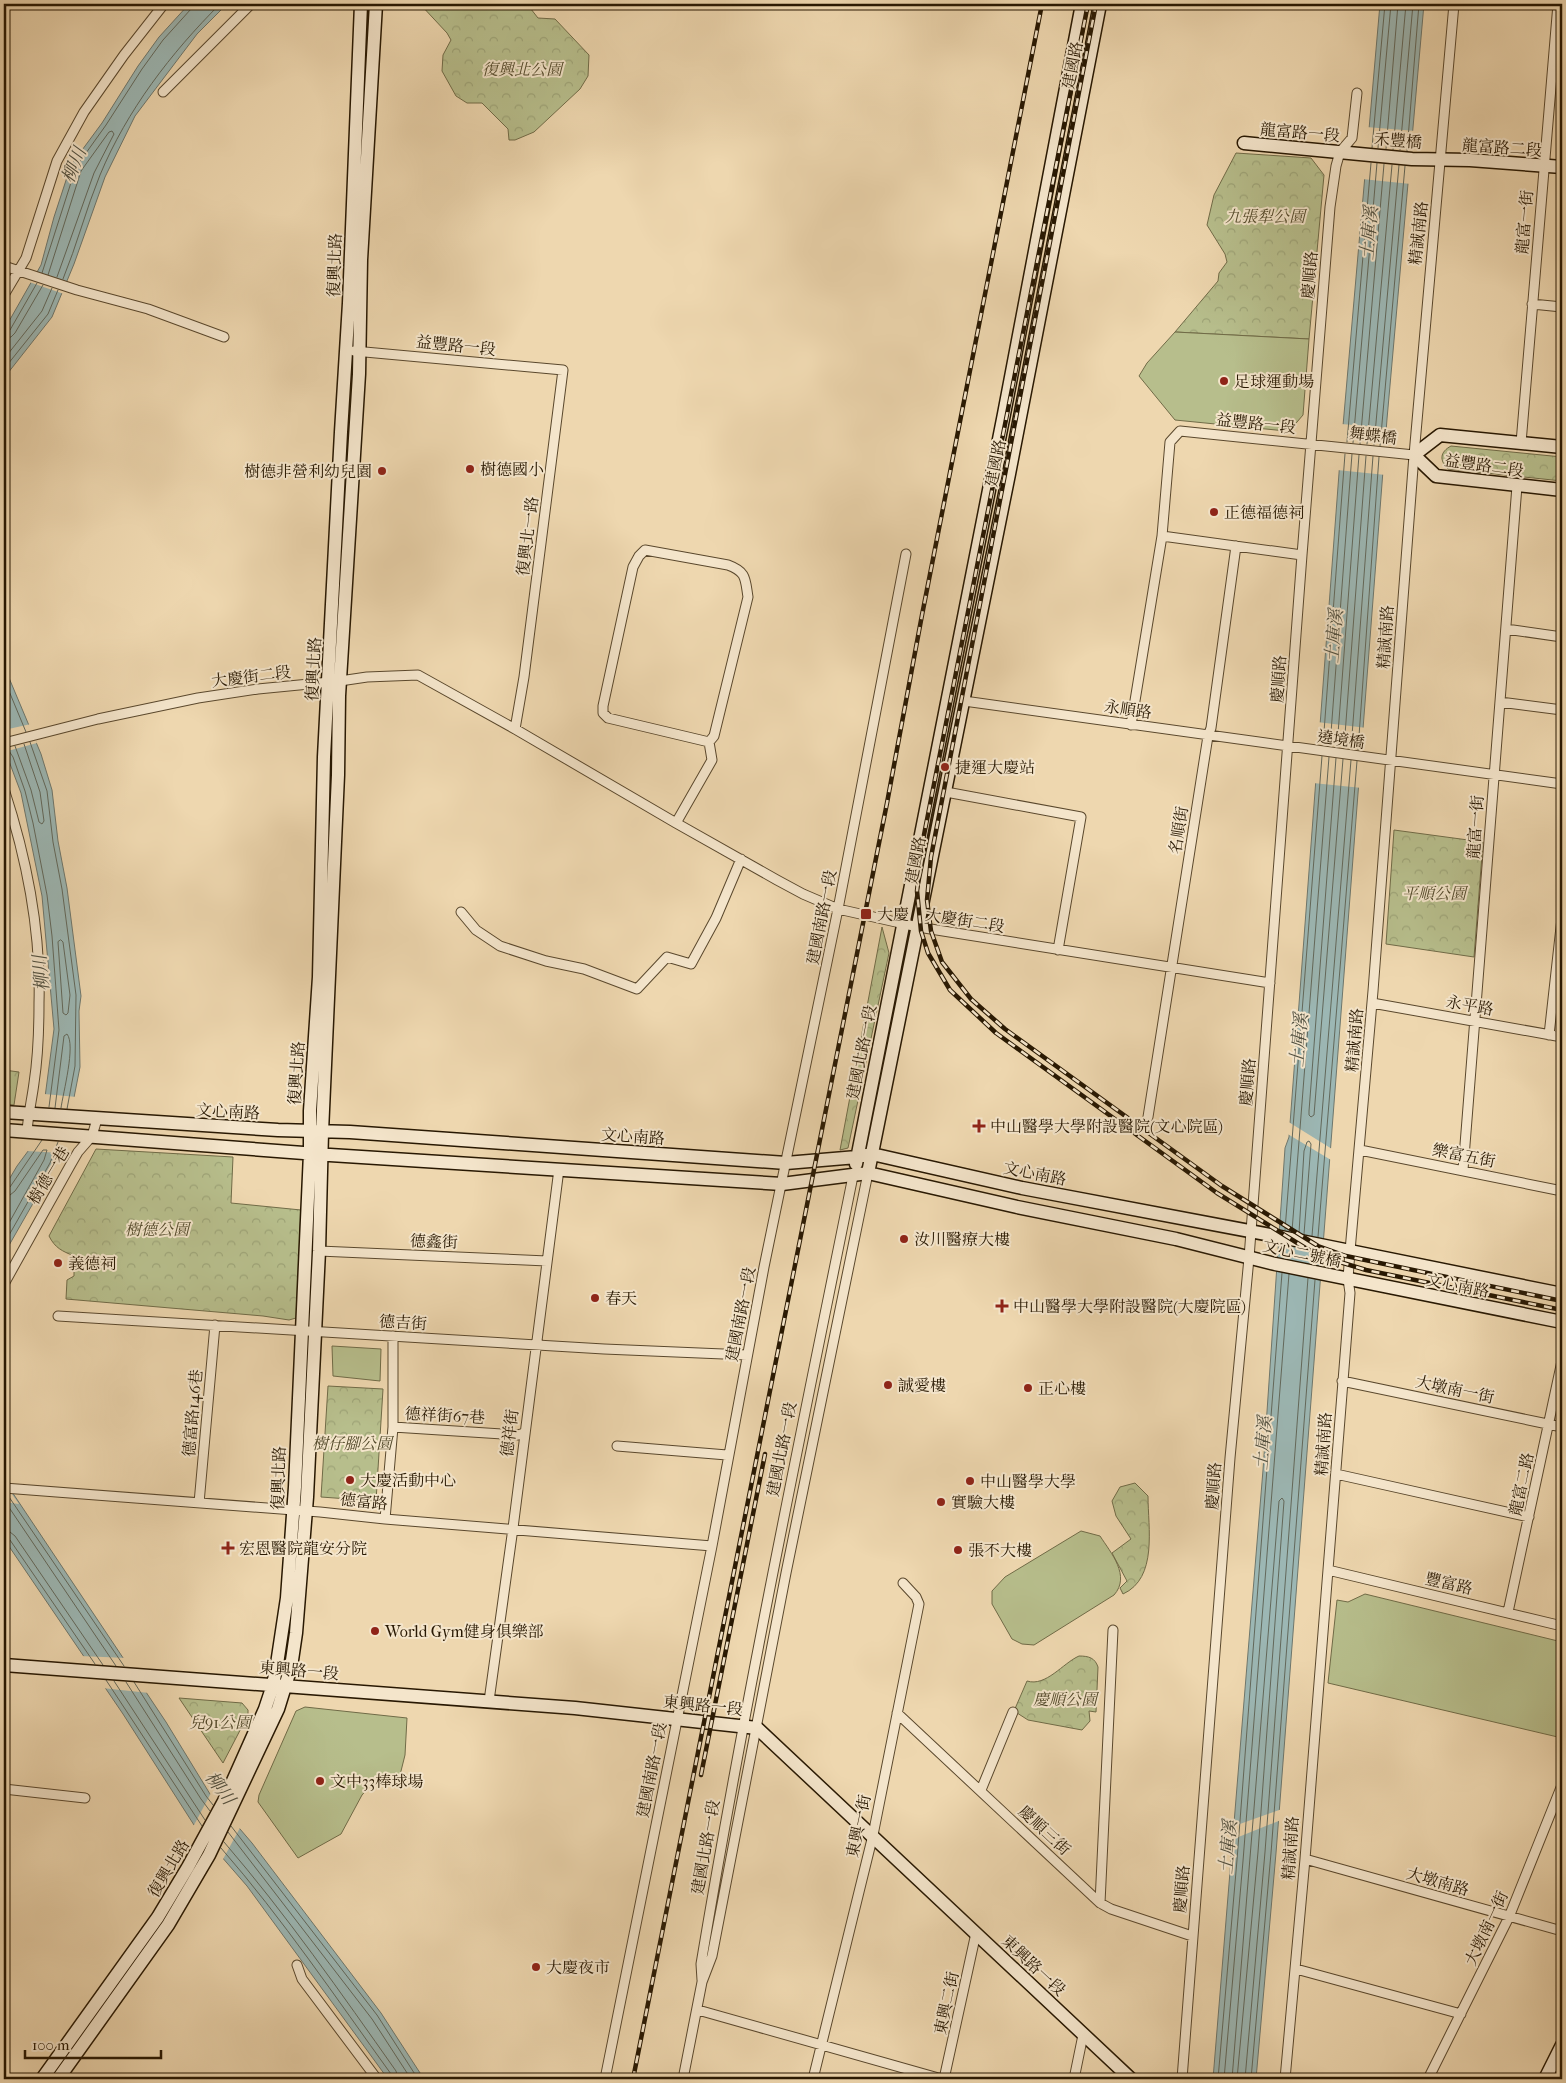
<svg xmlns="http://www.w3.org/2000/svg" width="1566" height="2083" viewBox="0 0 1566 2083" font-family="'IM FELL French Canon','Noto Serif TC',serif">
	<style>
		.forest { fill: url(#forest-crowns); stroke: #706b47 }
		.pitch { fill: #b7be8c; stroke: #706b47 }
		.water { fill: #9cb7b4; stroke: #6e776d }
		.pier { fill: #eed7af }
		.lines { fill: none; stroke-linecap: round; stroke-linejoin: round }
		.shore { stroke: #62685b; stroke-width: 1 }
		.street-casing { stroke: #5a482d; stroke-width: 11 }
		.secondary-casing { stroke: #281802; stroke-width: 15 }
		.street { stroke: #f4e5cb; stroke-width: 9 }
		.secondary { stroke: #f4e5cb; stroke-width: 12 }
		.rail-casing { stroke: #281802; stroke-width: 4.5 }
		.rail { stroke: #f4e5cb; stroke-width: 2.5; stroke-dasharray: 8; stroke-linecap: butt }
		.poi-dot { fill: #8f2418; stroke: #f4e5cb; stroke-width: 2 }
		.labels { text-anchor: middle; stroke-width: 4; stroke-linejoin: round; paint-order: stroke }
		.street-label { font-size: 16px; fill: #281802; stroke: #f4e5cb }
		.park-label { font-size: 16px; font-style: italic; fill: #534a2b; stroke: #f4e5cb }
		.poi-label { font-size: 16px; fill: #281802; stroke: #f4e5cb; text-anchor: start }
		.water-label { font-size: 18px; font-style: italic; fill: #515040; stroke: #f4e5cb }
	</style>
	<defs>
		<pattern id="forest-crowns" width="20" height="18" patternUnits="userSpaceOnUse" patternTransform="scale(1.25)"><rect width="20" height="18" fill="#b7be8c"/><path d="M2 6a3 3 0 1 1 6 0M12 15a3 3 0 1 1 6 0" fill="none" stroke="#9da377"/></pattern>
	</defs>
	<rect width="100%" height="100%" fill="#eed7af"/>
	<filter id="stains"><feTurbulence type="fractalNoise" baseFrequency=".004" numOctaves="4"/><feColorMatrix values="0 0 0 0 .2 0 0 0 0 .09 0 0 0 0 .02 0 0 0 .5 -.17"/></filter>
	<radialGradient id="worn" r=".72"><stop offset=".6" stop-color="#630" stop-opacity="0"/><stop offset="1" stop-color="#630" stop-opacity=".3"/></radialGradient>
	<path class="forest" d="M420,4H527L538,18L555,19L589,55L588,76L580,89L534,132L515,140H509L508,129L482,103H467L456,96L442,71L443,55L451,40L447,33Z
		M1236,153L1311,158L1324,175L1309,339L1175,332L1218,281L1219,273L1227,262L1225,254L1207,225L1214,195Z
		M1451,446L1562,457V481L1448,469C1439,460 1440,452 1451,446Z
		M1394,830L1483,842L1474,957L1386,944Z
		M882,927L889,953L848,1148L840,1150Z
		M4,1070L19,1072L14,1105L4,1104Z
		M96,1149L233,1157L231,1203L301,1210L296,1318L289,1320L263,1316L66,1299L67,1280L74,1276V1256C62,1251 55,1248 49,1236Z
		M328,1386L383,1389L376,1501L321,1497Z
		M1135,1483L1148,1496C1148,1528 1158,1578 1123,1594L1120,1588L1127,1581L1112,1553L1131,1539L1116,1516L1112,1501L1120,1487Z
		M1079,1656C1089,1656 1095,1658 1098,1667L1096,1712L1089,1711L1090,1721L1082,1730L1028,1720L1014,1711L1027,1681C1046,1687 1063,1663 1079,1656Z
		M179,1698L242,1703L248,1710V1715L223,1763Z"/>
	<path class="pitch" d="M1175,332L1309,339L1303,415L1291,429L1286,431L1175,420L1139,376L1147,363Z
		M332,1346L381,1349L380,1381L333,1376Z
		M1081,1531L1100,1536C1111,1553 1131,1576 1114,1595L1034,1645L1022,1644L1012,1639L992,1604V1591L1005,1577Z
		M1365,1594L1562,1642V1738L1328,1683L1337,1600L1348,1602Z
		M305,1707L407,1718L405,1755L399,1779L391,1783L381,1774L362,1795L341,1834L298,1858L258,1802L259,1795L296,1711Z"/>
	<path class="water" d="M189,4H227L197,34L135,116L105,177L74,264L52,317L4,378V330L41,265L54,217L71,165L102,123L138,66L159,37Z
		M1380,4H1424L1387,419L1276,1853L1256,2079H1213L1263,1470L1285,1148L1289,1137L1340,460Z
		M4,666L41,754L52,790L58,841L67,888L81,996L79,1011L80,1067L68,1128L55,1165L4,1254V1188L17,1166L40,1135L54,1029L42,896L21,793L4,748Z
		M4,1480L166,1722L210,1794L252,1843L381,2013L424,2079H388L247,1886L194,1825L123,1714L4,1539Z"/>
	<path class="pier" d="M1366,127L1416,131L1411,184L1362,179Z
		M35,271L68,283L64,294L29,282Z
		M1341,424L1389,428L1386,475L1337,470Z
		M1317,722L1367,728L1362,788L1313,783Z
		M31,724L37,743L4,752V730Z
		M44,1094L77,1097L71,1129L62,1153L26,1151L37,1135Z
		M1287,1121L1332,1149L1331,1160L1286,1133Z
		M4,1483L19,1504L4,1502Z
		M80,1656L127,1658L149,1693L102,1688Z
		M212,1791L241,1826L222,1861L193,1827Z
		M1282,1809L1281,1820L1231,1840L1232,1822L1237,1825Z"/>
	<g class="lines">
		<path class="shore" d="M1372,148L1385,4
			M1378,148L1391,4
			M1386,149L1398,4
			M1393,150L1406,4
			M1400,150L1413,4
			M1407,151L1419,4
			M42,273L76,167L106,125L142,69L163,40L191,9L193,4
			M48,275L81,171L109,132L112,131L114,134L94,173L57,277
			M63,279C77,245 86,209 100,175C127,110 171,53 220,4
			M4,332L10,330L37,283
			M4,339L11,337L15,333L43,285
			M4,359L42,311L52,288
			M4,369L48,314L58,290
			M1347,442L1371,163
			M1353,443L1377,163
			M1360,444L1384,164
			M1367,444L1392,165
			M1374,445L1399,165
			M1380,446L1405,166
			M4,679L26,732
			M30,742L47,791L53,842L62,889L76,995L75,1066L67,1109
			M1323,745L1345,454
			M15,746L31,790L39,822L42,824L44,821L40,792L24,744
			M1330,746L1352,454
			M1337,747L1359,455
			M7,748L13,757L25,791L33,823L47,895L52,936L59,1030L49,1107
			M1344,748L1366,456
			M1351,749L1373,456
			M1358,750L1379,457
			M1336,758L1309,1111V1115L1311,1117L1314,1115L1343,759
			M61,940L63,942L70,995L68,1013L66,1015L63,1013L58,942Z
			M55,1108L64,1036L67,1034C76,1045 63,1093 61,1108
			M4,1189L10,1187L42,1140
			M4,1196L10,1195L15,1191L43,1150H47L44,1160L4,1232
			M1285,1230L1322,756
			M1292,1231L1329,757
			M1299,1233L1304,1151L1307,1142L1309,1141L1311,1144L1304,1234
			M1312,1236L1351,760
			M1318,1237L1357,761
			M4,1244L50,1163L58,1142
			M7,1494L124,1666
			M4,1500L116,1666
			M4,1531L10,1532L15,1536L103,1665
			M4,1537L10,1540L95,1664
			M106,1680L202,1826
			M114,1681L205,1820
			M126,1682L201,1799L210,1811
			M134,1682L206,1796L213,1805
			M231,1826L377,2015L418,2079
			M228,1832L372,2019L411,2079
			M224,1842C286,1914 341,1993 396,2071L398,2079
			M221,1848C283,1919 336,1998 391,2074L392,2079
			M1218,2079L1237,1860L1282,1273
			M1224,2079L1243,1861L1289,1274
			M1232,2079L1279,1501L1282,1498L1284,1501L1258,1852L1237,2079
			M1245,2079L1265,1852L1308,1278
			M1251,2079L1271,1853L1315,1280"/>
		<defs>
			<path id="street" d="M163,92L251,4
				M4,266L77,290L148,309L224,337
				M4,295L26,258L57,161L84,112L124,55L164,4
				M1532,304L1562,307
				M354,351L563,370L524,677L515,729
				M1521,443L1558,4
				M1302,555L1162,536L1170,442L1180,431L1414,455
				M1506,629L1562,637
				M964,701L1562,784
				M1500,702L1562,710
				M1131,725L1162,536
				M4,743L98,719L198,698L258,689L340,681L367,677L418,675L515,729L676,823L777,880L803,894L838,909L918,927L1270,983
				M4,789C26,856 41,931 39,1003C39,1029 38,1057 34,1083C32,1099 28,1115 27,1132
				M946,792L1081,817L1058,950
				M676,823L712,760L709,742L608,718L603,713V706L633,567L639,556L645,550L728,565C747,572 745,579 748,597L714,736L709,742
				M461,912L476,930L500,946L546,961L584,969L637,989L667,957L691,964L716,918L741,859
				M1372,1003L1562,1037
				M1549,1035L1562,918
				M1148,1117L1208,736L1211,728L1236,546
				M1360,1150L1562,1191
				M1463,1170L1517,486
				M319,1251L547,1261
				M4,1284L71,1164L78,1152L92,1136L97,1119
				M58,1316L604,1349L747,1355
				M1342,1381L1562,1427
				M393,1427L518,1435L524,1433
				M617,1446L727,1455
				M1336,1474L1529,1517
				M4,1488L320,1512L385,1519L712,1546
				M199,1503L215,1325
				M385,1519L393,1427V1336
				M1328,1570L1562,1626
				M1508,1612L1562,1361
				M489,1701L513,1528L559,1169
				M897,1713L1100,1903L1111,1909L1192,1936
				M4,1789L85,1798
				M981,1790L1013,1712
				M1305,1859L1562,1931
				M1100,1903L1113,1630
				M297,1965L302,1979L377,2079
				M1296,1969L1461,2014
				M702,1980L701,1964C745,1700 800,1438 853,1176
				M698,2010L942,2079
				M605,2079L712,1546L764,1267L838,909L906,554
				M683,2079L702,1982L712,1956L786,1573L868,1173
				M813,2079L873,1835L919,1604L916,1597L903,1583
				M944,2079L976,1933
				M1074,2079L1083,2035
				M1182,2079L1230,1458L1249,1258L1302,555L1330,207L1336,166L1340,152L1352,138L1357,93
				M1285,2079L1305,1859L1350,1293L1348,1279L1350,1251L1373,991L1414,455L1454,4
				M1428,2079L1509,1917L1562,1785"/>
			<path id="secondary" d="M1244,143L1412,159L1470,160L1562,167
				M1562,447L1440,435L1414,455L1436,476L1562,490
				M4,1112L278,1130L350,1132L786,1163L857,1157L872,1154L1022,1188L1276,1236L1562,1294
				M4,1130L330,1155L782,1184L868,1173L1017,1207L1176,1239L1275,1264L1562,1322
				M856,1164L1004,414L1082,4
				M868,1173L1009,474L1100,4
				M4,1665L575,1708L757,1728L1131,2079
				M42,2079L158,1917L188,1867L224,1801L265,1709L273,1685L277,1664L287,1598L295,1487L310,1153V1111L319,977L324,757L341,432L349,303L361,4
				M58,2079L168,1925L209,1855L278,1709L291,1667L296,1633L307,1497L319,1251L322,1132L338,775L339,696L359,374L361,260L376,4
				M1545,2079L1562,2045
				M1560,2079L1562,2074"/>
		</defs>
		<use href="#street" class="street-casing"/>
		<use href="#secondary" class="secondary-casing"/>
		<use href="#street" class="street"/>
		<use href="#secondary" class="secondary"/>
		<defs>
			<path id="rail" d="M1088,4L922,845L917,891L921,931L928,953L950,990L996,1033L1217,1193L1307,1249L1330,1259L1366,1270L1562,1310
				M1096,4L931,857L927,900L931,931L942,962L971,999L1005,1029L1222,1186L1318,1246L1346,1256L1562,1301
				M701,1775L765,1454
				M633,2079L887,803L922,615L1042,4"/>
		</defs>
		<use href="#rail" class="rail-casing"/>
		<use href="#rail" class="rail"/>
	</g>
	<g class="poi-dot">
		<circle cx="1224" cy="381" r="5"/>
		<circle cx="470" cy="469" r="5"/>
		<circle cx="382" cy="471" r="5"/>
		<circle cx="1214" cy="512" r="5"/>
		<circle cx="945" cy="767" r="5"/>
		<rect x="860" y="908" width="12" height="12" rx="2.5"/>
		<path d="M976.5 1118.5h5v5h5v5h-5v5h-5v-5h-5v-5h5z"/>
		<circle cx="904" cy="1239" r="5"/>
		<circle cx="58" cy="1263" r="5"/>
		<circle cx="595" cy="1298" r="5"/>
		<path d="M999.5 1298.5h5v5h5v5h-5v5h-5v-5h-5v-5h5z"/>
		<circle cx="888" cy="1385" r="5"/>
		<circle cx="1028" cy="1388" r="5"/>
		<circle cx="350" cy="1480" r="5"/>
		<circle cx="970" cy="1481" r="5"/>
		<circle cx="941" cy="1502" r="5"/>
		<path d="M225.5 1540.5h5v5h5v5h-5v5h-5v-5h-5v-5h5z"/>
		<circle cx="958" cy="1550" r="5"/>
		<circle cx="375" cy="1631" r="5"/>
		<circle cx="320" cy="1781" r="5"/>
		<circle cx="536" cy="1967" r="5"/>
	</g>
	<g class="labels">
		<g class="street-label">
			<text transform="translate(1072 65) rotate(-79)" y="6">建國路</text>
			<text transform="translate(1300 132) rotate(5)" y="6">龍富路一段</text>
			<text transform="translate(1398 140) rotate(5)" y="6">禾豐橋</text>
			<text transform="translate(1502 147) rotate(4)" y="6">龍富路二段</text>
			<text transform="translate(1524 222) rotate(-85)" y="6">龍富一街</text>
			<text transform="translate(1418 233) rotate(-84)" y="6">精誠南路</text>
			<text transform="translate(334 265) rotate(-88)" y="6">復興北路</text>
			<text transform="translate(1309 275) rotate(-85)" y="6">慶順路</text>
			<text transform="translate(456 345) rotate(6)" y="6">益豐路一段</text>
			<text transform="translate(1256 423) rotate(6)" y="6">益豐路一段</text>
			<text transform="translate(1373 435) rotate(7)" y="6">舞蝶橋</text>
			<text transform="translate(995 463) rotate(-79)" y="6">建國路</text>
			<text transform="translate(1484 465) rotate(8)" y="6">益豐路二段</text>
			<text transform="translate(527 536) rotate(-83)" y="6">復興北一路</text>
			<text transform="translate(1385 637) rotate(-86)" y="6">精誠南路</text>
			<text transform="translate(313 669) rotate(-87)" y="6">復興北路</text>
			<text transform="translate(251 676) rotate(-7)" y="6">大慶街二段</text>
			<text transform="translate(1278 679) rotate(-86)" y="6">慶順路</text>
			<text transform="translate(1128 709) rotate(8)" y="6">永順路</text>
			<text transform="translate(1341 739) rotate(8)" y="6">遶境橋</text>
			<text transform="translate(1475 827) rotate(-86)" y="6">龍富一街</text>
			<text transform="translate(1178 830) rotate(-81)" y="6">名順街</text>
			<text transform="translate(915 860) rotate(-79)" y="6">建國路</text>
			<text transform="translate(821 917) rotate(-79)" y="6">建國南路一段</text>
			<text transform="translate(965 920) rotate(9)" y="6">大慶街二段</text>
			<text transform="translate(1470 1005) rotate(10)" y="6">永平路</text>
			<text transform="translate(1354 1040) rotate(-85)" y="6">精誠南路</text>
			<text transform="translate(861 1052) rotate(-79)" y="6">建國北路一段</text>
			<text transform="translate(296 1073) rotate(-86)" y="6">復興北路</text>
			<text transform="translate(1247 1082) rotate(-85)" y="6">慶順路</text>
			<text transform="translate(228 1111) rotate(3)" y="6">文心南路</text>
			<text transform="translate(633 1136) rotate(4)" y="6">文心南路</text>
			<text transform="translate(1464 1155) rotate(11)" y="6">樂富五街</text>
			<text transform="translate(1035 1173) rotate(11)" y="6">文心南路</text>
			<text transform="translate(48 1175) rotate(-59)" y="6">樹德一巷</text>
			<text transform="translate(434 1241) rotate(2)" y="6">德鑫街</text>
			<text transform="translate(1302 1253) rotate(12)" y="6">文心二號橋</text>
			<text transform="translate(1458 1285) rotate(11)" y="6">文心南路</text>
			<text transform="translate(740 1314) rotate(-79)" y="6">建國南路一段</text>
			<text transform="translate(403 1322) rotate(3)" y="6">德吉街</text>
			<text transform="translate(1455 1389) rotate(12)" y="6">大墩南一街</text>
			<text transform="translate(192 1413) rotate(-85)" y="6">德富路146巷</text>
			<text transform="translate(445 1415) rotate(3)" y="6">德祥街67巷</text>
			<text transform="translate(509 1433) rotate(-83)" y="6">德祥街</text>
			<text transform="translate(1323 1444) rotate(-86)" y="6">精誠南路</text>
			<text transform="translate(781 1449) rotate(-79)" y="6">建國北路一段</text>
			<text transform="translate(278 1478) rotate(-88)" y="6">復興北路</text>
			<text transform="translate(1521 1484) rotate(-78)" y="6">龍富二路</text>
			<text transform="translate(1213 1486) rotate(-86)" y="6">慶順路</text>
			<text transform="translate(364 1501) rotate(6)" y="6">德富路</text>
			<text transform="translate(1449 1583) rotate(13)" y="6">豐富路</text>
			<text transform="translate(299 1670) rotate(5)" y="6">東興路一段</text>
			<text transform="translate(703 1705) rotate(6)" y="6">東興路一段</text>
			<text transform="translate(651 1770) rotate(-79)" y="6">建國南路一段</text>
			<text transform="translate(858 1826) rotate(-78)" y="6">東興一街</text>
			<text transform="translate(1045 1830) rotate(43)" y="6">慶順三街</text>
			<text transform="translate(705 1847) rotate(-80)" y="6">建國北路一段</text>
			<text transform="translate(1290 1848) rotate(-86)" y="6">精誠南路</text>
			<text transform="translate(168 1868) rotate(-59)" y="6">復興北路</text>
			<text transform="translate(1438 1881) rotate(16)" y="6">大墩南路</text>
			<text transform="translate(1181 1889) rotate(-85)" y="6">慶順路</text>
			<text transform="translate(1486 1928) rotate(-65)" y="6">大墩南一街</text>
			<text transform="translate(1034 1965) rotate(43)" y="6">東興路一段</text>
			<text transform="translate(946 2003) rotate(-78)" y="6">東興二街</text>
		</g>
		<g class="park-label">
			<text x="522" y="75">復興北公園</text>
			<text x="1265" y="222">九張犁公園</text>
			<text x="1434" y="899">平順公園</text>
			<text x="157" y="1235">樹德公園</text>
			<text x="352" y="1449">樹仔腳公園</text>
			<text x="1065" y="1705">慶順公園</text>
			<text x="220" y="1728">兒91公園</text>
		</g>
		<g class="poi-label">
			<text x="1234" y="387">足球運動場</text>
			<text x="480" y="475">樹德國小</text>
			<text x="372" y="477" text-anchor="end">樹德非營利幼兒園</text>
			<text x="1224" y="518">正德福德祠</text>
			<text x="955" y="773">捷運大慶站</text>
			<text x="877" y="920">大慶</text>
			<text x="990" y="1132">中山醫學大學附設醫院(文心院區)</text>
			<text x="914" y="1245">汝川醫療大樓</text>
			<text x="68" y="1269">義德祠</text>
			<text x="605" y="1304">春天</text>
			<text x="1013" y="1312">中山醫學大學附設醫院(大慶院區)</text>
			<text x="898" y="1391">誠愛樓</text>
			<text x="1038" y="1394">正心樓</text>
			<text x="360" y="1486">大慶活動中心</text>
			<text x="980" y="1487">中山醫學大學</text>
			<text x="951" y="1508">實驗大樓</text>
			<text x="239" y="1554">宏恩醫院龍安分院</text>
			<text x="968" y="1556">張不大樓</text>
			<text x="385" y="1637">World Gym健身俱樂部</text>
			<text x="330" y="1787">文中33棒球場</text>
			<text x="546" y="1973">大慶夜市</text>
		</g>
		<g class="water-label">
			<text transform="translate(74 165) rotate(-68)" y="6">柳川</text>
			<text transform="translate(1369 233) rotate(-85)" y="6">土庫溪</text>
			<text transform="translate(1334 636) rotate(-85)" y="6">土庫溪</text>
			<text transform="translate(41 973) rotate(-95)" y="6">柳川</text>
			<text transform="translate(1299 1040) rotate(-85)" y="6">土庫溪</text>
			<text transform="translate(1263 1443) rotate(-85)" y="6">土庫溪</text>
			<text transform="translate(220 1788) rotate(53)" y="6">柳川</text>
			<text transform="translate(1228 1847) rotate(-85)" y="6">土庫溪</text>
		</g>
	</g>
	<rect width="1566" height="2083" fill="none" stroke="#eed7af" stroke-width="20"/>
	<rect x="5" y="5" width="1556" height="2073" fill="none" stroke="#281802" stroke-width="2.5"/>
	<rect x="10" y="10" width="1546" height="2063" fill="none" stroke="#281802"/>
	<path d="M25 2050v8h136v-8" fill="none" stroke="#281802" stroke-width="2.5"/>
	<text x="32" y="2050" font-size="15" fill="#281802" stroke="#f4e5cb" stroke-width="4" paint-order="stroke">100 m</text>
	<rect width="100%" height="100%" filter="url(#stains)"/>
	<rect width="100%" height="100%" fill="url(#worn)"/>
</svg>
